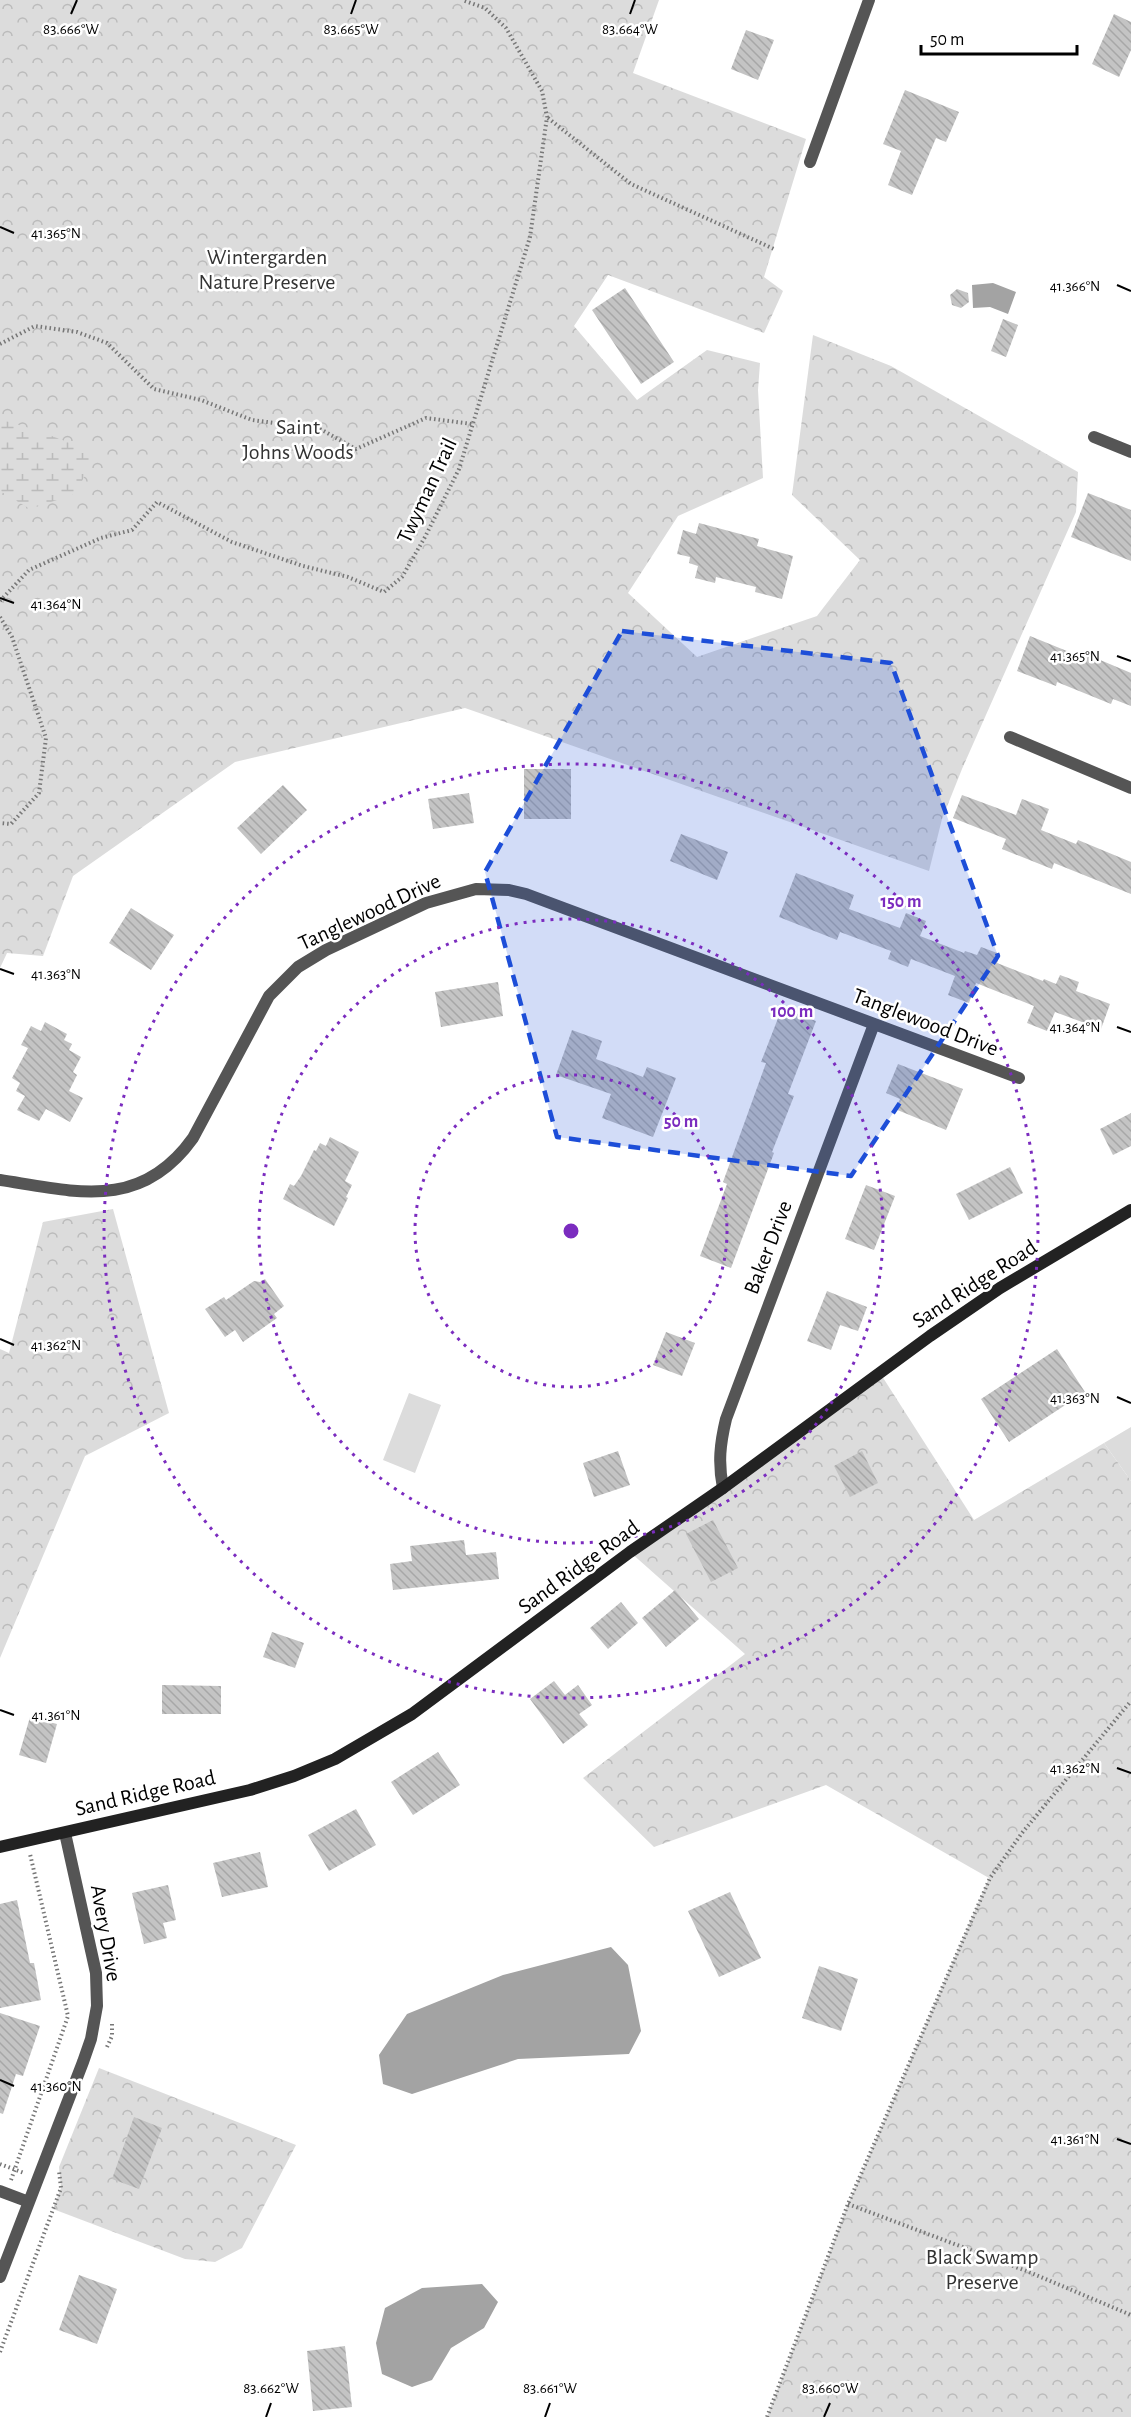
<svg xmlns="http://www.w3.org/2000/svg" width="1131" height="2417" viewBox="0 0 1131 2417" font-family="'Alegreya Sans',sans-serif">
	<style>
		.green { fill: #dcdcdc }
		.forest { fill: url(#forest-crowns) }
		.wetland { fill: url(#wetland-marsh) }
		.water { fill: #a3a3a3 }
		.building { fill: url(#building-back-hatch) }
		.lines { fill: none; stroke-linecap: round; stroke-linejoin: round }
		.path { stroke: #777; stroke-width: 4; stroke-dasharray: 1.5 3; stroke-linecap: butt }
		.street { stroke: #555; stroke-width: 12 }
		.secondary { stroke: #222; stroke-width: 12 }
		.marked { fill: #1d4ed8; fill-opacity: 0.2; stroke: #1d4ed8; stroke-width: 4.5; stroke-dasharray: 12 8; stroke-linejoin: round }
		.ticks { fill: none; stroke: #000; stroke-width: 2 }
		.ring { fill: none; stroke: #7b2cbf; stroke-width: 3; stroke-dasharray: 3 6 }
		.labels { text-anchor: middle; stroke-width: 5; stroke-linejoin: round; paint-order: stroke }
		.park-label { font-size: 22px; fill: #333; stroke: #fff }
		.street-label { font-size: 22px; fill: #000; stroke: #fff }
		.ticks-label { font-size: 15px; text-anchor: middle; fill: #000; stroke: #fff; stroke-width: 5; stroke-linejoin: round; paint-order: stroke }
		.centre { fill: #7b2cbf; stroke: #fff; stroke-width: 3 }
		.ring-label { font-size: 18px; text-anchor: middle; font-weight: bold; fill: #7b2cbf; stroke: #fff; stroke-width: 5; stroke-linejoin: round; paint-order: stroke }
	</style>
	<defs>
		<pattern id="forest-crowns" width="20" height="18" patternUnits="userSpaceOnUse" patternTransform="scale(1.5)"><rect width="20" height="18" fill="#dcdcdc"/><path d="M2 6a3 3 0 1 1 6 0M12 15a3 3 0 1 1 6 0" fill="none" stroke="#bbb"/></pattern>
		<pattern id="wetland-marsh" width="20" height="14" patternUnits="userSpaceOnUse" patternTransform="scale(1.5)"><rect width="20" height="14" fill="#dcdcdc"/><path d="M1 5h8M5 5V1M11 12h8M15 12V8" fill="none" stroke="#bbb"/></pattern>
		<pattern id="building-back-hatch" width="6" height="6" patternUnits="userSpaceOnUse" patternTransform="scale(1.5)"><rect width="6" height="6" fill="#c4c4c4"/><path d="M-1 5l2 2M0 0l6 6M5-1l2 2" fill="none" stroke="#a7a7a7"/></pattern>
	</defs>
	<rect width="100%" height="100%" fill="#fff"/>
	<path class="green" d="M409,1393L441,1405L415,1473L383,1460Z
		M1131,1427V1481L1104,1443Z"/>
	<path class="forest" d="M0,0H659L633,73L806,139L764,277L783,291L764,333L608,275L574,326L637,400L707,350L760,363L758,390L763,478L678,516L628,593L697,657L817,616L860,560L792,495L813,335L891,366L1078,472L1076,512L962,769L942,819L929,871L465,708L235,762L73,876L43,956L7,953L0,968Z
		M113,1209L169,1413L85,1456L0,1658V1349L9,1353L43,1222Z
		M880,1373L974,1520L1104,1443L1131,1481V2417H767L848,2204L989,1878L826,1785L654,1847L583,1778L745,1654L630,1552Z
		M99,2068L296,2145L242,2248L215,2262L185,2259L53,2209L61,2188L59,2167Z"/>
	<path class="wetland" d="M0,419L41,432L97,453L75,494L30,509L0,491Z"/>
	<path class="water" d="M993,283L1016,292L1008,314L990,307L973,308L972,285Z
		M611,1947L628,1965L641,2031L629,2054L518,2059L412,2094L383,2084L379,2055L407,2014L503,1975Z
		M482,2284L498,2302L484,2328L451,2348L432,2380L412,2387L382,2374L376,2343L385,2308L422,2288Z"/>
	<path class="building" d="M1114,14L1131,22V50L1119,77L1092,64Z
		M746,30L774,40L758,80L731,69Z
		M905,90L959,112L946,142L936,138L912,195L888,185L901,151L883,144Z
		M625,288L674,362L641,384L592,310Z
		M957,289L968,293L969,302L961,308L952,305L950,295Z
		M1003,319L1018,325L1006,357L991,351Z
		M1088,493L1131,510V561L1071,537Z
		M699,523L759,539L757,546L793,556L782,599L755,592L756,587L716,577L715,583L695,578L698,566L689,563L690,557L677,554L683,530L696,534Z
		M1030,636L1084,658L1086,654L1131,673V706L1113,699L1111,704L1057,682L1056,686L1017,671Z
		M524,769H571V819H524Z
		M283,785L307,810L261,854L237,828Z
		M469,793L474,823L433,829L428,799Z
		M962,795L1016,815L1022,799L1049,809L1041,830L1076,844L1078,840L1131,862V894L1054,863L1052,869L1002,849L1006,839L953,818Z
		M681,834L728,852L717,880L670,861Z
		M796,873L854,895L849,909L900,928L906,913L926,921L920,936L964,953L965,951L977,955L981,947L1000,954L997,963L1043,981L1044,979L1056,984L1060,975L1079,982L1076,991L1110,1004L1101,1029L1055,1012L1047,1031L1027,1023L1034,1006L976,983L969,1003L948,995L955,976L911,959L908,967L888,959L891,951L840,932L837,940L779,917Z
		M131,908L174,935L151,970L109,943Z
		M498,982L503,1016L441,1027L435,992Z
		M782,1008L816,1021L788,1094L794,1096L772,1152L774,1153L731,1268L700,1256L727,1184L723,1182L766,1063L761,1062Z
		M45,1022L67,1034L64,1040L72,1044L69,1050L81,1057L73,1072L77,1075L69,1091L83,1098L70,1122L46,1109L39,1121L17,1110L25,1096L16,1091L20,1083L12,1078L28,1048L21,1045L31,1026L41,1031Z
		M572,1030L602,1041L596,1059L643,1077L647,1067L676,1078L653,1137L602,1118L611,1094L556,1075Z
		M898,1064L963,1089L946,1130L895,1109L900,1099L886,1093Z
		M1131,1113V1146L1113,1155L1100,1129Z
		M330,1137L359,1152L345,1181L352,1185L346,1197L348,1198L334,1226L283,1199L290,1184L294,1186L301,1176L314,1150L316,1151L320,1143L326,1146Z
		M1010,1167L1023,1193L969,1220L956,1194Z
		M866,1185L895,1196L874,1250L845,1239Z
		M265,1279L284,1306L274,1314L277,1318L243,1342L235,1330L225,1337L205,1309L224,1297L226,1300L254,1281L260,1282Z
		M827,1291L867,1307L858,1331L840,1325L831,1350L807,1341Z
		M666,1332L695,1343L682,1376L653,1365Z
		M1057,1349L1085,1392L1009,1442L981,1399Z
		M618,1451L630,1485L594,1497L583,1463Z
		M862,1451L878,1483L850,1497L834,1466Z
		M713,1520L738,1568L711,1582L686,1534Z
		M464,1540L466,1555L496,1552L499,1579L393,1590L390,1564L412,1561L410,1546Z
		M675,1590L699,1619L666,1647L642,1618Z
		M621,1602L638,1623L608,1649L590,1628Z
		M272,1632L304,1643L295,1668L263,1657Z
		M554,1681L565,1695L578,1685L592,1705L579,1714L588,1725L563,1744L530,1699Z
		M162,1685L221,1686V1714H162Z
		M30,1717L57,1724L46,1763L19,1755Z
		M438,1752L460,1785L413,1815L391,1782Z
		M356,1809L376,1845L329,1871L308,1835Z
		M260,1852L268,1887L222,1897L213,1863Z
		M168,1885L176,1920L163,1923L167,1938L144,1944L132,1893Z
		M730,1892L761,1958L719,1977L688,1911Z
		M17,1900L30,1963H34L41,2000L0,2008V1904Z
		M819,1966L858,1979L841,2031L802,2018Z
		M0,2013L40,2026L23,2076L16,2074L3,2114L0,2113Z
		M134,2117L162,2128L139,2189L112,2179Z
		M79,2275L117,2289L97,2344L59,2330Z
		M345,2346L352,2407L313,2411L307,2351Z"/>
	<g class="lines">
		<path class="path" d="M548,118L631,184L774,249
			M0,344L35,326L77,332L107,343L154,389L201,400L252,420L320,429L356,449L426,418L472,424
			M0,601L29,570L101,538L132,530L157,502L232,542L303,566L348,577L384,592L402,577L425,537L459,469L530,237L547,117L542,91L506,28L485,8L462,0
			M0,617L12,637L46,738L39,793L11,824L0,823
			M107,2047L112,2036V2023
			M0,2164L24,2173
			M11,2180L68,2016L30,1854
			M848,2204L1029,2272L1131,2315
			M0,2352L61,2188L59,2171
			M767,2417L848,2204L990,1878L1022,1833L1131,1701"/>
		<path class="street" d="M810,162L869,0
			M1094,437L1131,452
			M1010,737L1131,788
			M0,1180C77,1192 141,1211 193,1138L269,996L298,967L326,950L426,903L476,889L509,890L526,894L1019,1078
			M723,1488C718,1463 720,1444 726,1419L874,1024
			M0,2191L29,2202
			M0,2277L83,2062L91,2039L97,2006L96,1973L65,1833"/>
		<path class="secondary" d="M0,1847L250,1790L294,1776L335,1759L412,1714L630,1552L723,1488L930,1336L1000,1288L1131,1210"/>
	</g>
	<path class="marked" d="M622,631L891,663L998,956L851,1176L557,1137L485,872Z"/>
	<path class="ticks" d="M71,14L77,0M351,14L356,0M630,14L635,0M0,227L14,233M1117,285L1131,291M0,598L14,603M1117,656L1131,661M0,969L14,974M1117,1027L1131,1032M0,1339L14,1345M1117,1397L1131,1403M0,1710L14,1715M1117,1768L1131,1773M0,2080L14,2086M1117,2139L1131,2144M266,2417L271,2403M545,2417L550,2403M824,2417L830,2403"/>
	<g class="ring">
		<circle cx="571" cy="1231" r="156"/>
		<circle cx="571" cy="1231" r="312"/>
		<circle cx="571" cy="1231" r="467"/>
	</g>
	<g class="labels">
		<g class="park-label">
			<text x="267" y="264">Wintergarden<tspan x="267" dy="25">Nature Preserve</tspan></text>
			<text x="298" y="434">Saint<tspan x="298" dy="25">Johns Woods</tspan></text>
			<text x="982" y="2264">Black Swamp<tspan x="982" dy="25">Preserve</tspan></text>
		</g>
		<g class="street-label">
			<text transform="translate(426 490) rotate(-65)" y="8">Twyman Trail</text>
			<text transform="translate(369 911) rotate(-25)" y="8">Tanglewood Drive</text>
			<text transform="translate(926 1021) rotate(21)" y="8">Tanglewood Drive</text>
			<text transform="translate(767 1247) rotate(-69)" y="8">Baker Drive</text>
			<text transform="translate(974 1283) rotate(-33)" y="8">Sand Ridge Road</text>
			<text transform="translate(578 1566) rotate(-36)" y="8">Sand Ridge Road</text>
			<text transform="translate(145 1792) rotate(-13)" y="8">Sand Ridge Road</text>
			<text transform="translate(107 1933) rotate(80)" y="8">Avery Drive</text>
		</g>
	</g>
	<g class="ticks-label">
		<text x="630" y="34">83.664°W</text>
		<text x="71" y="34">83.666°W</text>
		<text x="351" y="34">83.665°W</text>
		<text x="56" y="238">41.365°N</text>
		<text x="1075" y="291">41.366°N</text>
		<text x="56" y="609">41.364°N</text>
		<text x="1075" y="661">41.365°N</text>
		<text x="56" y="979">41.363°N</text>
		<text x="1075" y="1032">41.364°N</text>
		<text x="56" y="1350">41.362°N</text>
		<text x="1075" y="1403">41.363°N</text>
		<text x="56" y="1720">41.361°N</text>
		<text x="1075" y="1773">41.362°N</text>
		<text x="56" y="2091">41.360°N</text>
		<text x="1075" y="2144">41.361°N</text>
		<text x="271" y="2393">83.662°W</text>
		<text x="550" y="2393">83.661°W</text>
		<text x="830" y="2393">83.660°W</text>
	</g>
	<circle cx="571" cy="1231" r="9" class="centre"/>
	<g class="ring-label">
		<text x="901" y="907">150 m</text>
		<text x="792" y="1017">100 m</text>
		<text x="681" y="1127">50 m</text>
	</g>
	<path d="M921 45v9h156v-9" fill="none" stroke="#000000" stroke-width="3"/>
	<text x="930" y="45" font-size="18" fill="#000000" stroke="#ffffff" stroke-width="4.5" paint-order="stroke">50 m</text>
</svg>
